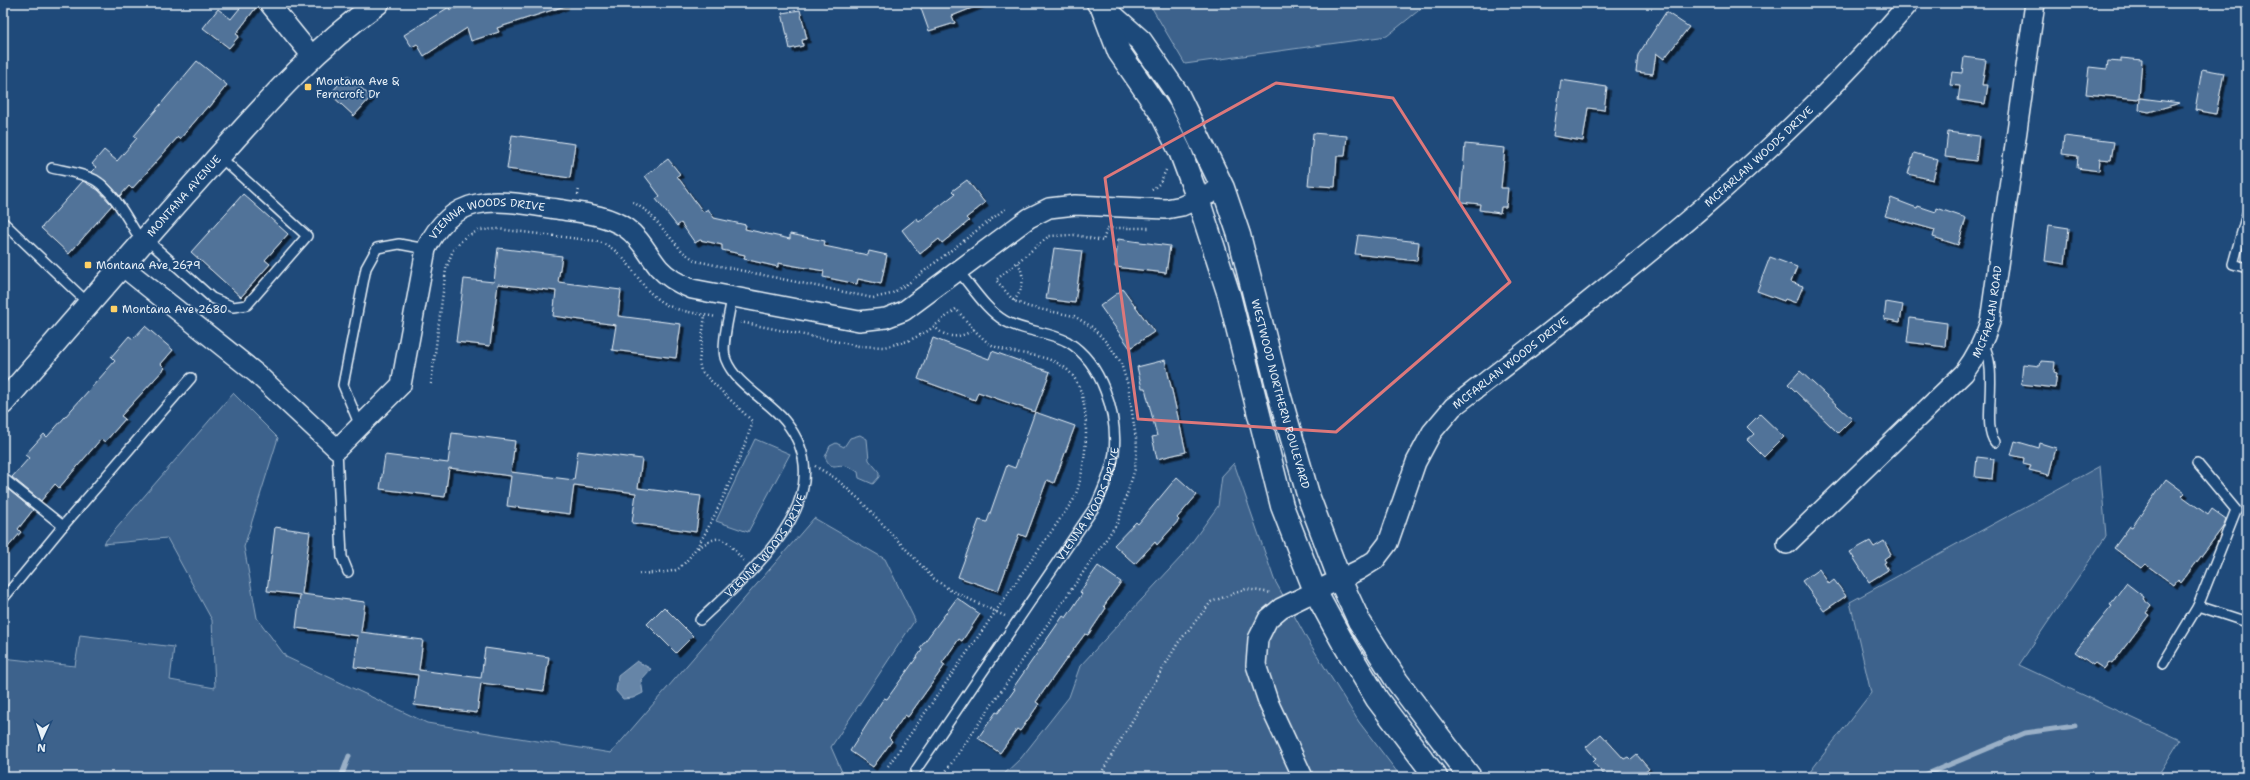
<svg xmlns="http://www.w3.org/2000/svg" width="2250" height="780" viewBox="0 0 2250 780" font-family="'Shantell Sans',sans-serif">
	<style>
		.green { fill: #3c628c; stroke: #92aac2 }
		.water { fill: #6685a7; stroke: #9ab0c7 }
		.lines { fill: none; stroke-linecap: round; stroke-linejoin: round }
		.stream { stroke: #9ab0c7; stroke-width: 5 }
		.building { fill: #517399; stroke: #e8f1f8; filter: url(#shadow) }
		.lane-casing { stroke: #e8f1f8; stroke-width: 12 }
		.street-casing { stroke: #e8f1f8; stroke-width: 22 }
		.secondary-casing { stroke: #e8f1f8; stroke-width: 25 }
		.primary-casing { stroke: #e8f1f8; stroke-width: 25 }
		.path { stroke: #e8f1f8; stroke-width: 2.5; stroke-dasharray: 1 3; stroke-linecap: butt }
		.lane { stroke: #1f4a7a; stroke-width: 9 }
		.street { stroke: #1f4a7a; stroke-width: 19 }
		.secondary { stroke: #1f4a7a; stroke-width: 22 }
		.primary { stroke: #1f4a7a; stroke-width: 22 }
		.marked { fill: none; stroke: #dd787b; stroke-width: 3; stroke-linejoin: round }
		.poi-dot { fill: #ffd166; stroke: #1f4a7a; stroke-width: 1.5 }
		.labels { text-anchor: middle; stroke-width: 3.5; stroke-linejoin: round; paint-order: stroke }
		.poi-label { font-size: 11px; fill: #e8f1f8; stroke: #1f4a7a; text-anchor: start }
		.street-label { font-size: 11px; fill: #e8f1f8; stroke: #1f4a7a }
	</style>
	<defs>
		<filter id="shadow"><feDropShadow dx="3.5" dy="3.5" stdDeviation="0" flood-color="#0009"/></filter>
	</defs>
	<rect width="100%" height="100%" fill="#1f4a7a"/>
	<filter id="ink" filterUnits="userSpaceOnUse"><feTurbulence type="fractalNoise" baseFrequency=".025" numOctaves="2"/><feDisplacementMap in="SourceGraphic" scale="8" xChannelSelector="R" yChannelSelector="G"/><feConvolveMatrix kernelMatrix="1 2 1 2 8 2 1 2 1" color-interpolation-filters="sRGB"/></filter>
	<g filter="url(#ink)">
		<path class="green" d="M1149,3H1428L1387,36L1185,64Z
			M233,393L278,438L244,547L257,618L286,657L427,723L611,753L814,518L885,559L915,620L831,747L842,772L853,777H3V658L75,666L80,635L174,647L170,680L215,688L212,620L167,538L103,544Z
			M860,435L867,439L869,460L879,472V477L873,484L859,478L858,472C855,470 850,467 846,466C835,463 832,472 825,457L830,446L836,443L844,447L850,438Z
			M755,439L790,454L748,532L716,521Z
			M1234,463L1274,579L1307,639L1359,722L1401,777H1001L1021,758L1069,697L1080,666L1182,556L1218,506L1222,476Z
			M2100,466L2106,536L2019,665L2180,740L2157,777H1806L1871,693L1850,602Z"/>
		<path class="water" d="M637,661L651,669L641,680L643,693L633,698L623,699L616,691L618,676Z"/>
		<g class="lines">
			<path class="stream" d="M341,777L349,756
				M1920,777L2025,733L2075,726"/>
		</g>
		<path class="building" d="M244,3H255L258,5L236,34L239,36L229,48L203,28L218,9L231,19Z
			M470,3H565V6L497,28L499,32L471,41L467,28L424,56L417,44L412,47L404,35L449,7L450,10Z
			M919,3H982V4L952,16L955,23L929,31Z
			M800,10L807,39L802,40L803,46L790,49L782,13Z
			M1666,12L1689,27L1664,59L1656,53L1653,74L1636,72L1638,55Z
			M1964,57L1986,60L1982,85H1988L1985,104L1958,100L1960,86L1950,85L1952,72L1962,73Z
			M2121,58L2142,60L2139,99L2086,94L2089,67L2107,69L2108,61L2121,62Z
			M197,61L227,85L209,108L208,106L180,139L178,137L132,189L129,186L120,196L106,181L91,172L96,167L92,164L104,150L117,161L137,138L134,136Z
			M2202,69L2224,73L2216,114L2195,110Z
			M347,75L371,97L354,116L330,94Z
			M1561,80L1607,87L1604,110L1588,108L1583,141L1553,136Z
			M2140,98L2180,103L2149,112L2139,110Z
			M1948,132L1979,136L1976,161L1945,157Z
			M1313,133L1347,136L1345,156H1337L1335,187L1308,185Z
			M512,135L575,144L570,178L507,169Z
			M2064,136L2114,142L2111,160L2100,159L2099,171L2077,168L2078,156L2062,154Z
			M1465,144L1505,148L1501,188H1508L1506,207H1501L1500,213L1479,210L1480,204L1461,202Z
			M1914,153L1938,160L1933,180L1908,174Z
			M668,159L680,174L677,176L703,212L708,209L714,218L746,225L745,229L790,239V234L825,241L824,246L868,255L869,251L887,255L881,284L858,279L857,284L823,277L824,271L778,263V267L744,259L745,255L722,250V245L700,240L695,243L681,223L677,226L656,199L660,196L645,176Z
			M967,180L985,203L966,218L969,221L942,243L939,239L920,254L902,230L917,218L919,222L955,194L952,191Z
			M83,181L98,190L112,205L69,254L41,228Z
			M243,194L288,234L265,260L270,264L241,297L191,252Z
			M1891,198L1917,208L1918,206L1936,212L1937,208L1966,218L1958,245L1933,237L1935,230L1885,216Z
			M2049,225L2069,228L2065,264L2045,261Z
			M1358,235L1419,242L1417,261L1355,254Z
			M1118,239L1170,246L1166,273L1115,267Z
			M498,248L562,256L558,282L621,290L618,316L681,324L676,358L612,350L616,325L553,316L556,291L498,284L490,346L456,342L464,279L494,282Z
			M1054,248L1082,251L1075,303L1046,299Z
			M1770,257L1797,267L1791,282L1803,286L1796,303L1785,299L1784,301L1757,291Z
			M1123,289L1154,332L1130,348L1100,306Z
			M1886,302L1903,305L1900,322L1884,319Z
			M1910,318L1947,323L1945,347L1907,342Z
			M145,326L173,350L161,364L165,368L121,416L125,419L105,442L101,439L59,488L55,484L41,501L12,477L29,458L25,455L44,434L47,437L115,361L111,357L129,336L133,339Z
			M933,338L989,359L992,351L1050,372L1035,412L978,392L975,400L918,379Z
			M1165,360L1186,452L1157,459L1152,437L1157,436L1145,388H1142L1137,367Z
			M2041,361L2055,362L2054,372L2057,373L2055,388L2021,384L2023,364L2040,366Z
			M1800,371L1852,419L1838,433L1788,384Z
			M1035,412L1075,426L1054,483L1047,480L1026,537L1019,534L998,591L958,577L979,520L987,522L1007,465L1015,468Z
			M1760,414L1784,437L1764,457L1747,440L1754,434L1747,427Z
			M452,433L515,441L511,472L574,480L578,451L642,459L638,488L701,496L696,532L632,523L636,493L574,485L570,514L507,506L511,476L449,468L445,497L380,489L385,455L448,463Z
			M2015,441L2039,448L2040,443L2056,448L2049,475L2029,470L2031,466L2023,464L2024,458L2011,455Z
			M1977,457L1994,459L1992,479L1975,477Z
			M1177,477L1197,495L1177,518L1179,520L1157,545L1155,542L1135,564L1114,545L1136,522L1138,524Z
			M2166,479L2185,493L2182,496L2208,515L2212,509L2226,519L2223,527L2181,583L2178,580L2174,585L2145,564L2141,568L2114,548L2130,526L2132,527Z
			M4,486L33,510L18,529L21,532L3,553Z
			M275,527L310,532L302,594L365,602L361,632L423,640L419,670L481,678L485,648L549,657L544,691L481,683L477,713L414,705L418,675L354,667L358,636L296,628L300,595L267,591Z
			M1870,541L1874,547L1884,541L1891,554L1884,559L1886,562L1884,563L1888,570L1869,582L1850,552Z
			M1098,566L1121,582L1104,606L1106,608L1088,635L1085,634L1067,658L1036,702L1039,704L1020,731L1017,729L1000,753L978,738L996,712L998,713L1015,689L1013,688L1063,616L1066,618L1082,594L1080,592Z
			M1819,569L1829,584L1834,580L1846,596L1824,611L1802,581Z
			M2126,583L2144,597L2143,599L2151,606L2146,613L2149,615L2125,647L2112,664L2109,662L2104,669L2095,663L2093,665L2075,652L2112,606L2110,605Z
			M957,598L980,614L962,641L959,639L942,663L945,665L908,717L905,715L889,738L892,741L873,767L850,751L884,698L887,699L922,650L920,648Z
			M664,607L693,636L676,653L647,624Z
			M1601,734L1624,759L1628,757L1631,760L1637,755L1649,769L1640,777H1606L1593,762L1596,759L1586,747Z"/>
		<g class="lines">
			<defs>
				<g id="lane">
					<path d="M52,168C65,171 83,173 95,180C114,191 130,224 142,242"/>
					<path d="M2247,214L2233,264L2247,268"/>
					<path d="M3,222L89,304"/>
					<path d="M146,239L212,298L233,307L247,305L307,236L219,156"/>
					<path d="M1983,343C2000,373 1981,424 1995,442"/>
					<path d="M360,426L343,385L366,268L377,248L399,244L426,249"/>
					<path d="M337,449L342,557L348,572"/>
					<path d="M2197,463L2236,510L2198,606"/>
					<path d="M3,478L63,526L191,378"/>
					<path d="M3,599L63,526"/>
					<path id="s1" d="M700,620C750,572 846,496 785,421C769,401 735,384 726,360C720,347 730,313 732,297"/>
					<path d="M2163,664L2198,606L2247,622"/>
					<path id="s2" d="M916,770L1096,505C1104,488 1111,472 1114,453C1118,415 1102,363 1068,342C1049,331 1024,332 1005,321C986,310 973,288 959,272"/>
				</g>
				<g id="street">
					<path d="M269,3L312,56"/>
					<path id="s3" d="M122,266L257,374L337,449L401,385L426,249C455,188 502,201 557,209C581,213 605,214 626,228C641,238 648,255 659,268C668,278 679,284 692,289L859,321L886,318L904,311L1029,218L1049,208L1075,205L1166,209L1182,206L1223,188"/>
					<path id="s4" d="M1787,544L1964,373C1976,357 1984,341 1990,322L2035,3"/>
					<path id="s5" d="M1303,777L1269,704L1256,665L1258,639L1268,619L1281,608L1359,570L1375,560L1388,543L1416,462L1432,432L1453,407C1616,281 1775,160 1909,3"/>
				</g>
				<g id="secondary">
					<path id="s6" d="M3,403C72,323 141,243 212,164C265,105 312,50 378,3"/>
				</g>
				<g id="primary">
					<path id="s7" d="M1098,3L1141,41L1177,93L1223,188L1239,235L1280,397L1309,498L1340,580L1359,621L1397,681L1470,777"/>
					<path d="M1103,10L1119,52L1161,113L1180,151L1198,199L1229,295L1282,506L1315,591L1341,639L1377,699L1436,777"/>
				</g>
			</defs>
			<use href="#lane" class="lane-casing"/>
			<use href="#street" class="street-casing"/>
			<use href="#secondary" class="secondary-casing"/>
			<use href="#primary" class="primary-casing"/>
			<path class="path" d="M1152,190L1160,183L1166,170
				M578,195L579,188
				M633,202L648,212L683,252L696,261L873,298L891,294L910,282L1006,208
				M1014,301C1024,287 1025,278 1018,262
				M740,322L859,346L884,347L908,341L928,331L956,309C966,320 977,335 990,344C1010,356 1043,351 1065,368C1096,390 1087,469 1074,499L888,766
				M934,326C945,339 961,339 974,329
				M431,384L446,269L453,250L465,237L480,230L498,229L596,241C630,251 634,283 660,301C676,312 697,313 716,317
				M815,466L835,478L860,500L933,578L950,590L1005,616
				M698,548C725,530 724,540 744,561
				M639,574C647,573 672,573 678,569C707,547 740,458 753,422L701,371L699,362L705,315
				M942,777L1118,522L1135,469L1137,445L1128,385L1120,361L1107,343L1092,327L1074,316L1029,307L1014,301L996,280L1049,236L1075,235L1103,241L1107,228H1149L1148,226
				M1099,777L1178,643L1211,602L1246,589L1272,593"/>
			<use href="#lane" class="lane"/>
			<use href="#street" class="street"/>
			<use href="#secondary" class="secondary"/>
			<use href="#primary" class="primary"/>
		</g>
	</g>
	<path class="marked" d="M1276,83L1393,98L1510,282L1336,432L1138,419L1105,178Z"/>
	<g class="poi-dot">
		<rect x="304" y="83" width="8" height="8" rx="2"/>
		<rect x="84" y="261" width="8" height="8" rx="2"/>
		<rect x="110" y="305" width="8" height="8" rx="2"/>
	</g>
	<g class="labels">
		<g class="poi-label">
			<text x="316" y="85">Montana Ave &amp;<tspan x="316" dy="13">Ferncroft Dr</tspan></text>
			<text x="96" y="269">Montana Ave 2679</text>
			<text x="122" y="313">Montana Ave 2680</text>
		</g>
		<g class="street-label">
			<text dy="4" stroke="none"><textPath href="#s5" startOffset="862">MCFARLAN WOODS DRIVE</textPath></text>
			<text dy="4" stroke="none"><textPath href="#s6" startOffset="275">MONTANA AVENUE</textPath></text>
			<text dy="4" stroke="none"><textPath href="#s3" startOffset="587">VIENNA WOODS DRIVE</textPath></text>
			<text dy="4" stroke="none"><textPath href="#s4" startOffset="313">MCFARLAN ROAD</textPath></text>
			<text dy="4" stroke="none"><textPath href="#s5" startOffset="539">MCFARLAN WOODS DRIVE</textPath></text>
			<text dy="4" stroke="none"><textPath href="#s7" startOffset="440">WESTWOOD NORTHERN BOULEVARD</textPath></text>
			<text dy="4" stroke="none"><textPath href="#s2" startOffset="318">VIENNA WOODS DRIVE</textPath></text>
			<text dy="4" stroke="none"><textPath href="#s1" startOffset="100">VIENNA WOODS DRIVE</textPath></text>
		</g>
	</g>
	<rect width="2250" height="780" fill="none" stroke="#1f4a7a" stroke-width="16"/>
	<rect x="8" y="8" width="2234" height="764" fill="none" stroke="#e8f1f8" stroke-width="1.5" filter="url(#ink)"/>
	<g transform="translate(42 738) rotate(183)" stroke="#1f4a7a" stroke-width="3" paint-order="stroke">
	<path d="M0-3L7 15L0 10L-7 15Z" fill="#e8f1f8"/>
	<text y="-6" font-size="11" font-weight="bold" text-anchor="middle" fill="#e8f1f8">N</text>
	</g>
</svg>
